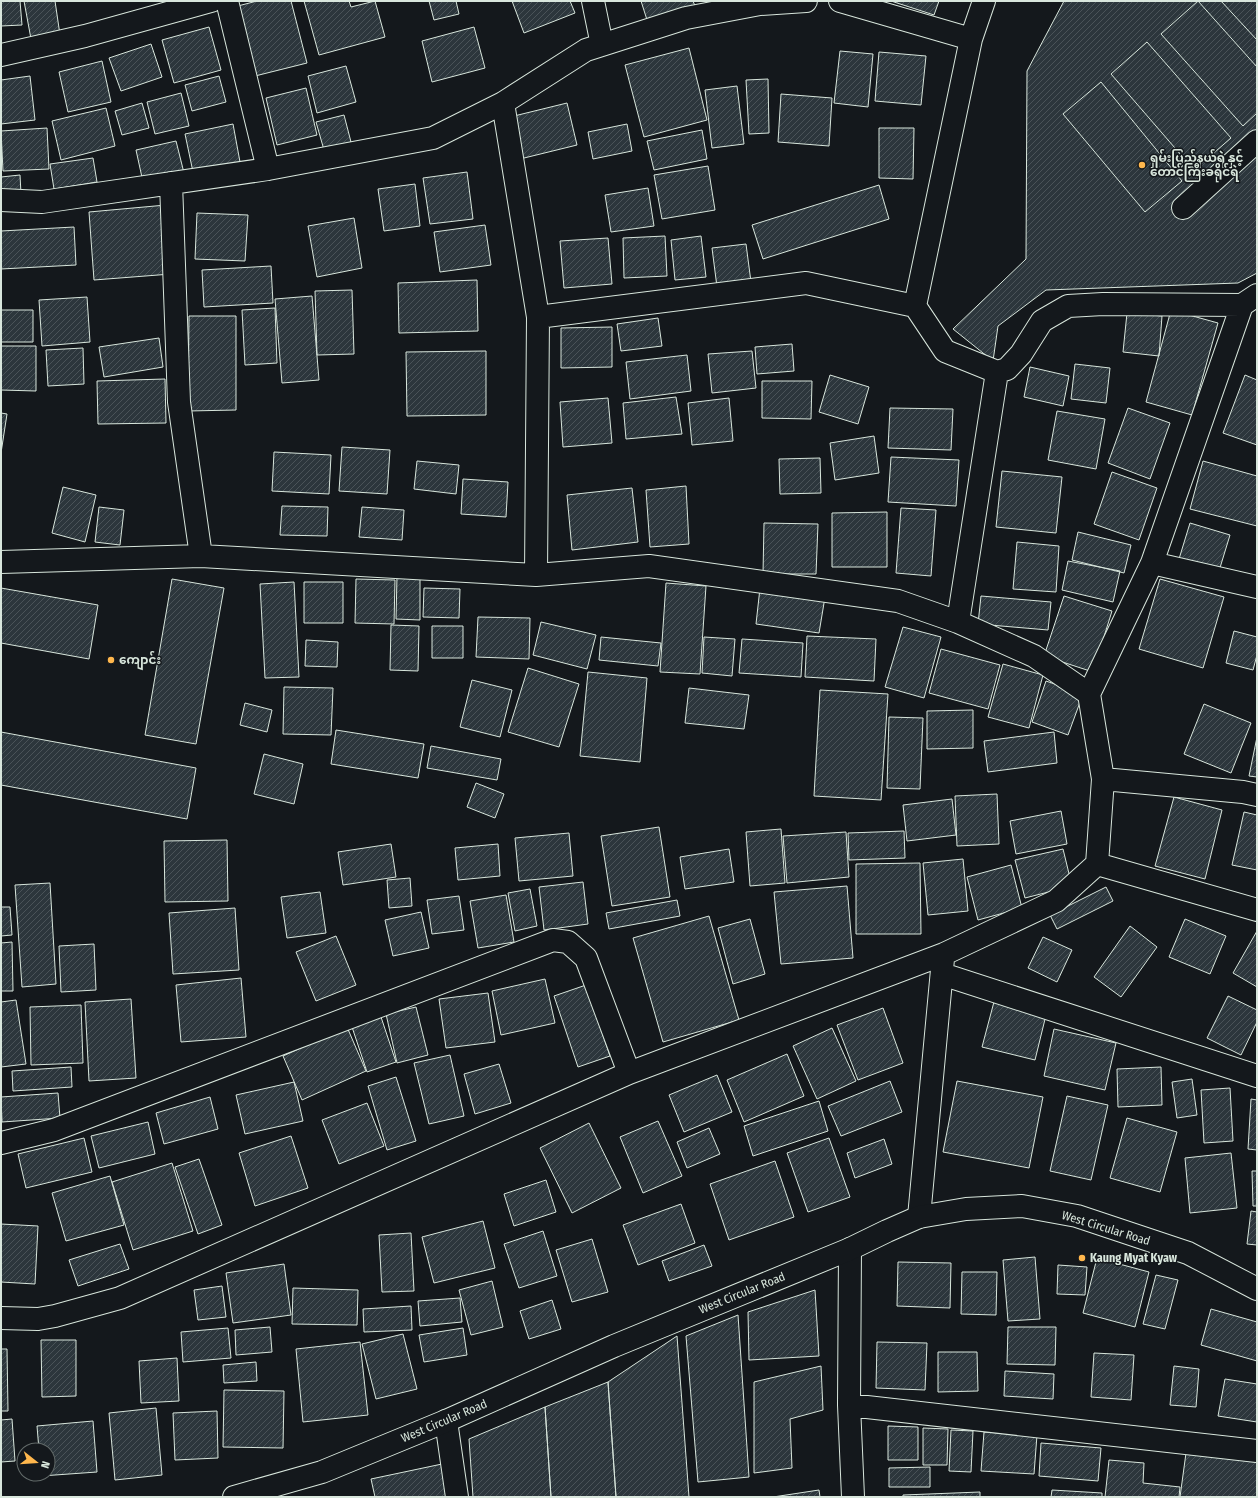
<svg xmlns="http://www.w3.org/2000/svg" width="1258" height="1498" viewBox="0 0 1258 1498" font-family="'Fira Sans Condensed','Noto Sans Myanmar',sans-serif">
	<style>
		.building { fill: url(#building-hatch); stroke: #d8e6dc }
		.lines { fill: none; stroke-linecap: round; stroke-linejoin: round }
		.minor-casing { stroke: #d8e6dc; stroke-width: 24 }
		.tertiary-casing { stroke: #d8e6dc; stroke-width: 24 }
		.minor { stroke: #14181c; stroke-width: 22 }
		.tertiary { stroke: #14181c; stroke-width: 22 }
		.poi-dot { fill: #ffb74d; stroke: #14181c; stroke-width: 1.5 }
		.labels { text-anchor: middle; stroke-width: 3; stroke-linejoin: round; paint-order: stroke }
		.poi-label { font-size: 12px; font-weight: bold; fill: #d8e6dc; stroke: #14181c; text-anchor: start }
		.street-label { font-size: 12px; fill: #d8e6dc; stroke: #14181c }
	</style>
	<defs>
		<pattern id="building-hatch" width="6" height="6" patternUnits="userSpaceOnUse"><rect width="6" height="6" fill="#2c363c"/><path d="M-1 1l2-2M0 6l6-6M5 7l2-2" fill="none" stroke="#4a5358"/></pattern>
	</defs>
	<rect width="100%" height="100%" fill="#14181c"/>
	<path class="building" d="M1,1H20L22,25L1,26Z
		M24,1H55L60,35L31,39Z
		M257,1H291L307,63L251,77L234,7Z
		M304,1H349L351,7L375,1L385,37L319,55Z
		M429,1H456L459,14L434,20Z
		M512,1H570L575,13L524,33Z
		M641,1H693L695,6L648,23Z
		M891,1H939L934,15Z
		M1064,1H1257V273L1238,283L1046,290L998,326L993,361L953,329L1026,259L1027,71Z
		M1198,1L1257,67V113L1243,126L1161,34Z
		M1221,1H1257V40Z
		M209,27L221,70L174,83L162,40Z
		M474,27L485,68L432,82L422,41Z
		M1147,42L1231,138L1194,170L1111,74Z
		M151,44L162,77L121,91L109,58Z
		M689,48L707,120L644,137L625,65Z
		M840,51L873,54L868,107L834,103Z
		M879,52L926,56L921,105L875,101Z
		M102,61L111,102L68,112L59,72Z
		M346,66L356,102L317,113L308,76Z
		M30,76L35,120L1,124V80Z
		M219,76L226,102L192,111L185,85Z
		M768,79L769,133L749,134L746,80Z
		M1101,82L1182,181L1145,212L1063,114Z
		M737,86L744,144L712,148L705,90Z
		M306,88L317,135L277,145L266,98Z
		M181,93L189,126L155,134L147,102Z
		M781,94L832,98L829,146L778,142Z
		M142,103L149,128L122,135L115,111Z
		M567,103L577,145L520,159L510,117Z
		M106,108L115,146L61,160L52,121Z
		M344,115L351,142L324,150L316,122Z
		M233,124L240,162L193,172L185,134Z
		M627,124L632,151L593,159L588,132Z
		M47,128L49,169L3,171L1,131Z
		M879,128H914L913,179L879,178Z
		M702,130L707,159L654,170L647,141Z
		M176,141L184,173L143,182L136,150Z
		M93,158L97,182L54,189L50,164Z
		M708,166L715,210L662,219L654,175Z
		M467,172L473,219L430,224L423,178Z
		M20,175L21,194L1,196V177Z
		M415,184L420,226L384,231L378,189Z
		M879,185L889,219L763,259L752,225Z
		M648,188L654,226L611,232L605,195Z
		M166,205L171,274L94,280L89,212Z
		M197,213L248,215L245,261L195,259Z
		M354,218L362,268L317,277L308,226Z
		M485,225L491,265L440,272L434,232Z
		M74,227L76,265L1,269V231Z
		M665,236L667,276L624,278L623,238Z
		M701,236L706,277L675,280L671,240Z
		M608,238L612,284L564,288L560,241Z
		M746,244L751,282L717,287L712,248Z
		M271,266L273,303L204,307L202,270Z
		M477,280L478,331L399,333L398,283Z
		M352,290L354,354L317,355L315,291Z
		M312,296L319,380L282,383L275,299Z
		M87,297L90,342L42,346L39,300Z
		M275,308L277,363L245,365L242,310Z
		M1,310H33V342H1Z
		M1171,310L1218,323L1192,415L1146,402Z
		M1127,313L1162,316L1159,356L1123,352Z
		M189,316H236V410L188,411Z
		M658,318L662,346L621,351L617,324Z
		M612,327V367L561,368V328Z
		M159,338L163,367L104,377L99,347Z
		M792,344L794,371L757,374L755,347Z
		M1,346H36V391L1,390Z
		M83,348L84,384L48,386L46,350Z
		M486,351V415L407,416L406,352Z
		M752,351L756,388L712,393L708,354Z
		M687,355L691,391L630,399L626,362Z
		M1075,364L1110,368L1106,403L1071,399Z
		M1030,367L1069,376L1063,406L1024,397Z
		M830,375L869,387L858,424L819,412Z
		M1245,375L1257,380V445L1223,433Z
		M165,379L166,423L98,424L97,381Z
		M762,381H812L811,419L762,418Z
		M676,397L682,434L626,439L623,403Z
		M608,398L612,443L563,447L560,402Z
		M729,398L733,441L692,445L688,403Z
		M890,408L953,409L951,450L888,448Z
		M1128,408L1170,423L1150,479L1108,463Z
		M1057,411L1105,419L1096,469L1048,460Z
		M1,413L7,414L1,453Z
		M874,436L879,473L835,480L830,443Z
		M342,447L390,450L387,494L339,491Z
		M274,452L331,455L329,494L272,491Z
		M891,457L959,460L956,506L888,502Z
		M820,458L821,493L780,494L779,459Z
		M417,461L459,465L456,494L414,489Z
		M1203,461L1257,476V526L1190,509Z
		M1002,471L1062,477L1056,533L996,527Z
		M1112,472L1157,488L1139,540L1094,524Z
		M463,479L508,482L506,517L461,514Z
		M686,486L689,544L650,547L646,490Z
		M63,487L96,495L85,542L52,533Z
		M632,488L638,542L572,550L567,495Z
		M282,506L328,507L327,536L280,535Z
		M99,507L124,510L120,545L95,542Z
		M362,507L404,510L402,540L359,537Z
		M901,508L936,510L931,576L896,573Z
		M887,512V567H832V513Z
		M764,523L818,524L816,574H763Z
		M1190,523L1230,535L1219,571L1179,559Z
		M1078,532L1131,545L1124,573L1072,560Z
		M1017,542L1059,546L1056,592L1013,589Z
		M1068,561L1120,571L1113,602L1062,590Z
		M397,576H420V620L396,619Z
		M172,579L224,588L196,744L145,735Z
		M356,579L395,580L394,624L355,623Z
		M1160,579L1224,597L1203,668L1139,649Z
		M294,582L299,677L265,678L260,584Z
		M304,582H343V623H304Z
		M666,583L706,586L700,674L660,672Z
		M1,588L98,605L89,659L1,643Z
		M424,588L460,589L459,618L423,617Z
		M760,588L825,597L819,633L756,624Z
		M981,596L1051,602L1048,630L978,624Z
		M1064,596L1112,611L1093,672L1044,656Z
		M478,617L530,618L529,659L476,657Z
		M541,622L596,635L587,669L533,655Z
		M391,625L419,626L418,671L390,670Z
		M432,626H463V658H432Z
		M903,627L941,637L924,698L885,687Z
		M1234,631L1257,637V655L1253,670L1226,663Z
		M807,636L876,639L874,681L805,677Z
		M601,637L661,643L658,666L599,660Z
		M704,637L735,639L732,676L702,673Z
		M742,639L803,643L801,677L739,673Z
		M306,640L338,642L337,667L305,666Z
		M941,649L1000,665L988,709L929,693Z
		M1003,664L1043,675L1029,728L988,717Z
		M528,668L579,684L559,747L508,732Z
		M588,672L647,678L640,762L580,756Z
		M472,680L512,690L500,737L460,727Z
		M1046,681L1083,694L1068,735L1032,722Z
		M284,687L333,688L331,735L283,734Z
		M689,688L749,695L744,729L685,723Z
		M820,690L888,694L881,800L814,796Z
		M245,703L272,710L267,732L240,725Z
		M1204,704L1251,723L1231,773L1184,754Z
		M973,710V748L927,749V711Z
		M889,717L923,718L920,789L887,788Z
		M336,730L424,744L418,778L331,764Z
		M1,732L196,768L187,819L1,785Z
		M1054,732L1057,763L988,772L984,741Z
		M1257,737V777L1249,776Z
		M431,746L501,759L497,780L427,768Z
		M264,754L303,764L294,804L254,794Z
		M476,783L504,794L495,818L467,807Z
		M997,794L999,844L957,846L955,796Z
		M1174,797L1222,810L1205,879L1155,866Z
		M952,799L956,835L907,841L903,805Z
		M1061,811L1067,844L1016,854L1010,821Z
		M1244,812L1257,815V870L1232,865Z
		M659,827L670,897L612,906L601,836Z
		M781,829L785,883L750,886L746,832Z
		M904,831L905,858L849,860L848,833Z
		M846,832L849,877L787,883L783,836Z
		M569,833L573,876L519,881L515,838Z
		M227,840L228,901L165,902L164,841Z
		M391,844L396,877L343,885L338,852Z
		M498,844L500,876L458,880L455,848Z
		M729,849L734,882L685,889L680,857Z
		M1063,849L1072,886L1025,898L1015,860Z
		M963,859L968,911L928,915L923,863Z
		M920,863L921,934H856V864Z
		M1011,865L1022,908L978,920L967,877Z
		M410,878L412,906L389,908L387,880Z
		M583,882L588,924L544,930L539,887Z
		M50,883L56,984L22,987L15,885Z
		M847,886L853,958L781,964L774,892Z
		M1106,887L1113,901L1057,929L1050,915Z
		M530,889L537,926L515,931L508,893Z
		M320,892L326,933L287,938L281,897Z
		M506,895L514,942L478,948L470,901Z
		M459,896L464,930L432,934L427,900Z
		M677,900L680,916L609,929L606,913Z
		M1,907H10L12,935L1,936Z
		M235,908L239,970L173,974L169,913Z
		M421,912L429,948L393,956L385,920Z
		M709,916L739,1020L663,1042L633,938Z
		M750,919L765,974L733,984L718,928Z
		M1185,919L1226,936L1210,974L1169,957Z
		M1130,926L1157,947L1121,997L1094,977Z
		M1257,931V987L1233,973Z
		M336,936L356,985L316,1001L296,952Z
		M1043,937L1072,950L1057,982L1028,968Z
		M12,942L13,991H1V943Z
		M94,944L96,990L61,992L59,946Z
		M241,978L246,1037L181,1042L176,985Z
		M545,979L555,1023L501,1035L492,991Z
		M586,985L610,1056L578,1067L554,996Z
		M488,993L495,1042L446,1048L439,999Z
		M1228,996L1257,1010V1022L1241,1055L1207,1038Z
		M995,998L1047,1011L1035,1060L982,1047Z
		M131,999L136,1078L89,1081L85,1002Z
		M16,1000L26,1064L1,1067V1002Z
		M81,1005L83,1063L31,1065L30,1007Z
		M416,1007L428,1055L397,1063L386,1014Z
		M883,1008L903,1063L858,1080L837,1025Z
		M381,1017L396,1062L367,1072L352,1027Z
		M347,1027L366,1071L302,1100L283,1056Z
		M832,1028L856,1081L817,1099L793,1046Z
		M1054,1029L1116,1043L1105,1090L1044,1076Z
		M787,1054L804,1096L744,1122L727,1080Z
		M450,1055L464,1116L429,1124L414,1063Z
		M499,1064L511,1103L475,1114L464,1074Z
		M71,1067L72,1087L13,1091L12,1071Z
		M1161,1067L1162,1105L1118,1107L1117,1069Z
		M717,1075L732,1112L684,1132L669,1095Z
		M396,1077L416,1141L387,1150L368,1086Z
		M1192,1079L1197,1115L1177,1118L1172,1082Z
		M890,1081L902,1112L841,1136L828,1106Z
		M957,1081L1043,1097L1029,1168L943,1152Z
		M294,1082L303,1121L245,1134L236,1095Z
		M1230,1088L1233,1141L1204,1143L1201,1090Z
		M58,1093L60,1118L2,1122L1,1097Z
		M1067,1096L1108,1105L1091,1180L1050,1171Z
		M210,1097L218,1129L164,1144L156,1113Z
		M1251,1099L1257,1100V1150L1248,1149Z
		M819,1101L828,1131L753,1156L744,1126Z
		M367,1103L384,1146L339,1164L322,1120Z
		M1127,1118L1177,1132L1160,1192L1110,1178Z
		M658,1121L682,1176L643,1193L620,1137Z
		M148,1122L155,1154L99,1168L91,1136Z
		M589,1123L621,1188L572,1213L540,1148Z
		M709,1128L720,1154L687,1168L677,1142Z
		M291,1136L308,1188L255,1206L239,1153Z
		M84,1138L92,1172L26,1188L18,1154Z
		M829,1138L850,1197L808,1212L787,1153Z
		M884,1139L892,1164L855,1178L847,1153Z
		M1231,1153L1237,1208L1190,1213L1185,1158Z
		M199,1159L222,1225L198,1234L175,1167Z
		M775,1161L794,1217L729,1240L710,1184Z
		M172,1163L193,1231L133,1250L112,1182Z
		M1252,1171H1257V1206H1253Z
		M110,1176L124,1225L66,1241L52,1193Z
		M546,1180L556,1212L514,1226L504,1194Z
		M681,1204L695,1243L638,1265L623,1225Z
		M1251,1211L1257,1212V1245L1247,1244Z
		M483,1221L495,1268L434,1283L422,1237Z
		M1,1224L38,1226L35,1284L1,1282Z
		M543,1231L557,1276L519,1288L504,1244Z
		M411,1233L414,1291L382,1292L379,1235Z
		M592,1239L608,1292L572,1302L556,1250Z
		M120,1244L129,1269L78,1286L69,1260Z
		M704,1245L712,1266L669,1281L662,1261Z
		M1035,1257L1040,1319L1008,1321L1003,1260Z
		M1097,1258L1149,1272L1135,1327L1083,1313Z
		M898,1262L951,1263L950,1308L897,1306Z
		M284,1264L291,1315L233,1323L226,1273Z
		M1058,1265L1087,1267L1085,1295L1057,1294Z
		M962,1272H997L996,1315L961,1314Z
		M1156,1275L1178,1280L1165,1329L1143,1324Z
		M492,1281L503,1327L471,1335L459,1290Z
		M222,1286L226,1317L198,1320L194,1290Z
		M293,1288L358,1290L357,1325L292,1324Z
		M815,1290L819,1356L749,1360L748,1312Z
		M460,1298L462,1322L420,1326L418,1301Z
		M552,1300L561,1329L529,1339L520,1311Z
		M411,1306L412,1330L364,1332L363,1309Z
		M1211,1309L1257,1322V1361L1201,1345Z
		M738,1315L749,1477L698,1482L686,1336Z
		M270,1327L272,1352L236,1355L235,1330Z
		M1008,1327H1056L1055,1365L1007,1364Z
		M228,1328L231,1358L183,1362L181,1332Z
		M463,1328L467,1355L424,1362L419,1335Z
		M403,1334L417,1389L376,1399L362,1344Z
		M677,1336L689,1497H616L608,1382Z
		M41,1340H76V1396L42,1397Z
		M360,1342L368,1415L303,1422L296,1349Z
		M877,1342L927,1343L925,1390L876,1388Z
		M1,1349H7L8,1411H1Z
		M938,1352H977L978,1391L938,1392Z
		M1094,1353L1134,1355L1131,1400L1091,1397Z
		M177,1358L179,1401L141,1403L139,1361Z
		M256,1362L257,1381L224,1383L223,1365Z
		M821,1366L823,1410L790,1419L792,1468L754,1473V1382Z
		M1174,1366L1199,1369L1196,1407L1170,1405Z
		M1005,1371L1054,1374L1053,1399L1004,1396Z
		M1225,1379L1257,1384V1422L1218,1416Z
		M608,1382L616,1497H551L545,1407Z
		M224,1390L284,1391L283,1448L223,1447Z
		M545,1407L551,1497H473L469,1439Z
		M156,1408L162,1475L115,1480L109,1413Z
		M217,1411L218,1458L175,1460L173,1413Z
		M12,1419L15,1461L1,1462V1420Z
		M93,1421L97,1472L41,1476V1474H48V1450H39L37,1426Z
		M888,1426L918,1427V1460H888Z
		M923,1428L948,1429L947,1465H923Z
		M951,1430L973,1431L971,1472L949,1471Z
		M984,1432L1037,1435L1034,1474L981,1471Z
		M1041,1443L1101,1448L1098,1481L1039,1476Z
		M1186,1453L1257,1462V1497H1180Z
		M1109,1460L1144,1463L1143,1483L1180,1487L1179,1497H1105Z
		M442,1464L448,1497H375L371,1479Z
		M930,1467V1487H889V1468Z
		M819,1490L820,1497H773Z
		M1052,1490L1102,1493V1497H1051Z
		M980,1492V1497H903V1495Z"/>
	<g class="lines">
		<defs>
			<path id="minor" d="M227,1L268,169
				M593,1L602,45
				M840,1L971,39
				M984,1L971,39L915,306L945,351L997,372L1007,369L1021,354L1042,321L1068,306L1103,304L1242,305
				M1,55L85,36L211,1
				M503,103L538,317L536,575
				M171,183L179,402L201,556
				M1,200L42,202L268,169L433,138L503,103L586,50L686,18L760,4L806,1
				M1183,208L1257,141
				M538,317L806,283L915,306
				M1,562L201,556L536,575L649,566L898,601L958,622L1034,656L1089,694
				M1152,563L1257,587
				M958,622L997,372
				M1103,779L1243,792L1257,795
				M1097,864L1257,910
				M942,974L1257,1076
				M1,1143L54,1130L553,940L568,942L586,958L629,1073
				M919,1217L943,959
				M850,1249L849,1405L853,1497
				M1,1318L38,1319L55,1316L120,1298L629,1073L944,954L1056,901L1097,864L1103,779L1089,694L1152,563L1242,305L1257,295
				M849,1405L1257,1451
				M446,1421L457,1497"/>
			<path id="tertiary" d="M234,1497L322,1472L446,1421L614,1346L850,1249L887,1231L919,1217L966,1209L1022,1206L1077,1216L1188,1253L1257,1289"/>
		</defs>
		<use href="#minor" class="minor-casing"/>
		<use href="#tertiary" class="tertiary-casing"/>
		<use href="#minor" class="minor"/>
		<use href="#tertiary" class="tertiary"/>
	</g>
	<g class="poi-dot">
		<circle cx="1142" cy="165" r="4"/>
		<circle cx="111" cy="660" r="4"/>
		<circle cx="1082" cy="1258" r="4"/>
	</g>
	<g class="labels">
		<g class="poi-label">
			<text x="1150" y="162">ရှမ်းပြည်နယ်ရဲ နှင့်<tspan x="1150" dy="14">တောင်ကြီးခရိုင်ရဲ</tspan></text>
			<text x="119" y="664">ကျောင်း</text>
			<text x="1090" y="1262">Kaung Myat Kyaw</text>
		</g>
		<g class="street-label">
			<text transform="translate(1106 1228) rotate(17)" y="4">West Circular Road</text>
			<text transform="translate(742 1293) rotate(-22)" y="4">West Circular Road</text>
			<text transform="translate(444 1421) rotate(-23)" y="4">West Circular Road</text>
		</g>
	</g>
	<rect width="1258" height="1498" fill="none" stroke="#d8e6dc" stroke-width="4"/>
	<g transform="translate(36 1462) rotate(107)"><circle r="19" fill="#14181c" stroke="#626a69"/>
	<path d="M0-3L7 15L0 10L-7 15Z" fill="#ffb74d"/>
	<text y="-6" font-size="11" font-weight="bold" text-anchor="middle" fill="#d8e6dc">N</text>
	</g>
</svg>
